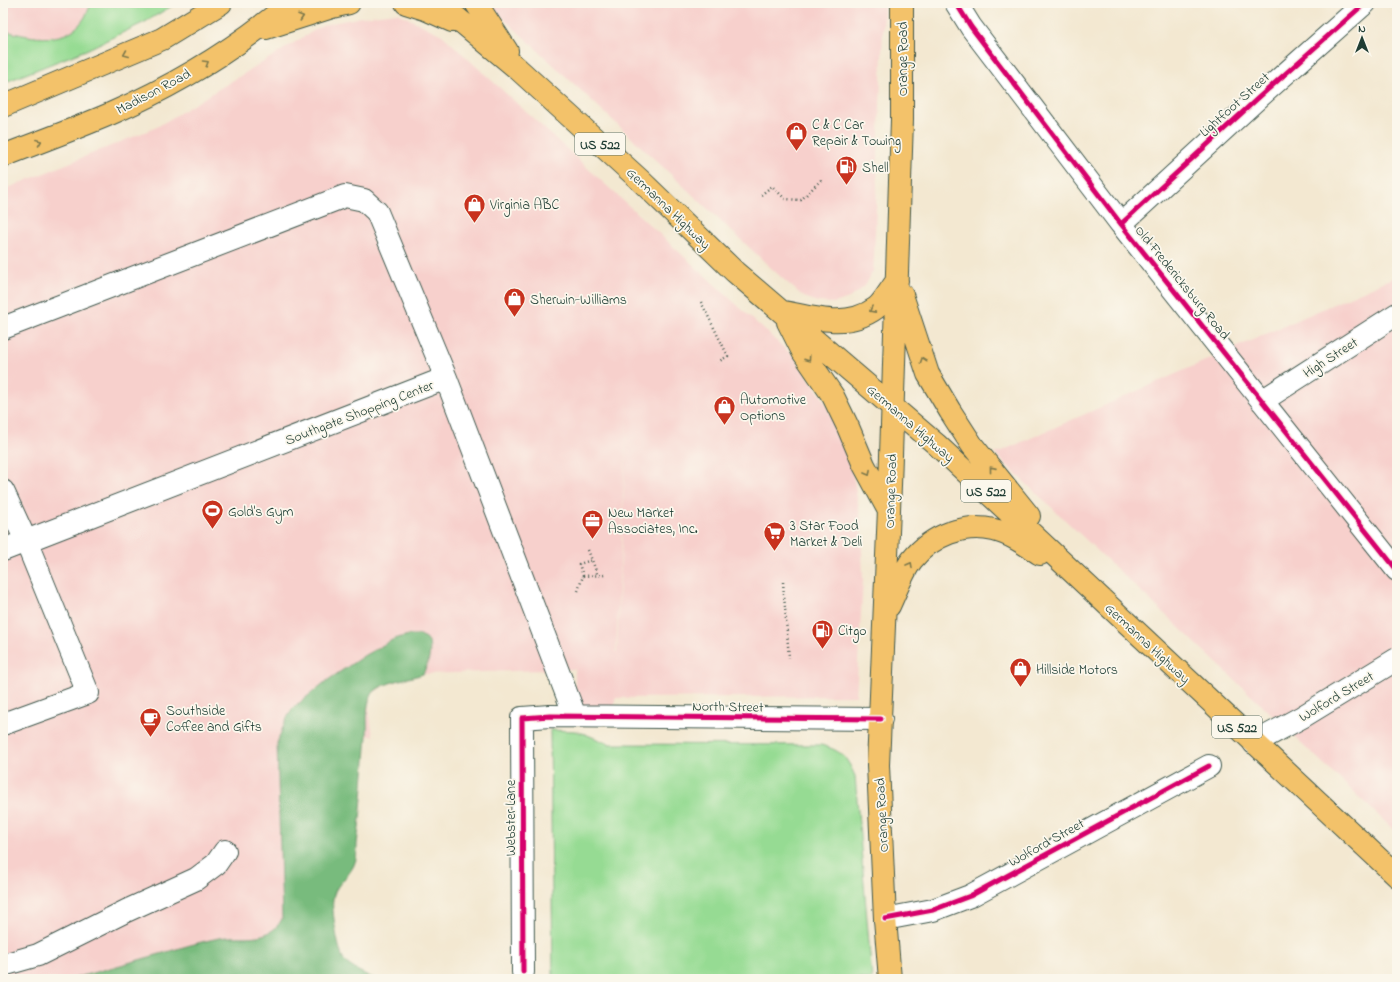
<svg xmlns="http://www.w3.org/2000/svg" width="1400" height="982" viewBox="0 0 1400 982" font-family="'Indie Flower',sans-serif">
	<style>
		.built { fill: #f7d0cc; fill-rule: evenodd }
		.green { fill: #96db93; stroke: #5a8c64 }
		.forest { fill: #78bb7d; stroke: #4c7c58 }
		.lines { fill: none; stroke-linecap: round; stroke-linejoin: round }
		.minor-casing { stroke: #3f574c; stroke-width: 24 }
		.major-casing { stroke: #3f574c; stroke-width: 24 }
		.path { stroke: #3f574c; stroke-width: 2.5; stroke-dasharray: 1 3; stroke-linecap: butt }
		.minor { stroke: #fff; stroke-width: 22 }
		.major { stroke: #f3c26a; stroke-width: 22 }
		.cycleway-casing { stroke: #fbf7ec; stroke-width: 8 }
		.cycleway { stroke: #d6006c; stroke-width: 5 }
		.oneway { stroke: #7e794c }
		.labels { text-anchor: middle; stroke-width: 3.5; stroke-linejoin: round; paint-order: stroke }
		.shield { fill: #fbf7ec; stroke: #61756b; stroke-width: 1 }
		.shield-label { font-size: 13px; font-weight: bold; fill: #1f3d34 }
		.street-label { font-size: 14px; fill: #1f3d34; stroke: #fbf7ec }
		.poi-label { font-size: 14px; fill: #1f3d34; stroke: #fbf7ec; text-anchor: start }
	</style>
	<rect width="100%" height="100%" fill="#fbf7ec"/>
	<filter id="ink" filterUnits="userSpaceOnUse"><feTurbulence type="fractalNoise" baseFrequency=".025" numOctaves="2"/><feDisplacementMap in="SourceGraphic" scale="8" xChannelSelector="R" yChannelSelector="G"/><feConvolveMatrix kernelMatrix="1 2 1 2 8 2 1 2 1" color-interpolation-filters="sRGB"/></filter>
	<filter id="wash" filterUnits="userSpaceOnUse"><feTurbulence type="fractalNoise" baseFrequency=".012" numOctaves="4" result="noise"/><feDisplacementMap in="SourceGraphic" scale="16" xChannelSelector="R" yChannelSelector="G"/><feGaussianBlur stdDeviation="0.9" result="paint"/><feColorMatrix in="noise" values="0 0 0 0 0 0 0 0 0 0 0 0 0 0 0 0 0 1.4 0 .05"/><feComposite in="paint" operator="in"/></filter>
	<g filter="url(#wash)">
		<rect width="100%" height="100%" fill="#f3e8d1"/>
		<path class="built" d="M3,3H177L145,22L86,50L3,83Z
			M487,3H884L874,258L873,271L865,286L849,298L835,303L818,302L804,297L783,279Z
			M397,13L442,35L795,358L824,400L835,422L850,458L861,520L863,580L856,696L615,698L614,717L575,716V669L423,674L388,683L372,694L368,702L373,736L326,734L312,979H3V190L157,127L323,25L362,17ZM628,395L624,494L617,652H616Z
			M1397,276V833L995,454Z"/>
		<path class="green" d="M92,3H177L145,22L86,50L3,83V39L6,31C32,38 68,46 85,17C87,13 89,8 92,3Z
			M550,730L575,731L585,734L609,744L821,745C842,751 846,756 855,776L872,979H553Z"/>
		<path class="forest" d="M409,635H421L429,641C431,655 429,661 423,674C409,679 378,682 371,696C365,707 368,722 367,735C364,771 362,808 357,844C357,850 357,859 354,865C346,882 330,885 333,910C334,922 338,950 344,960C349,968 367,975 375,979H71C101,971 130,962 160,954C180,948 199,942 219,938C242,934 269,944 282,919L277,743L285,722L292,709L325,682L365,655L394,639Z"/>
	</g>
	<g filter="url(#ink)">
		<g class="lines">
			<defs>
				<path id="minor" d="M956,3L971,27L1121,224L1397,570
					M1121,224L1257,99L1365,3
					M3,328L345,196L364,200L377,212L446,378L575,716
					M1262,401L1397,314
					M3,491L26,541L88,693L3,724
					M3,550L446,378
					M1254,743L1302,717L1397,659
					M885,919L933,910L970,896L1209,766
					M3,965L38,955L126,911L196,879L216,864L225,851
					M523,972L522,718L550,716L881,719"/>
				<path id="major" d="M406,3L425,9L452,21
					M439,3L518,69L641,181L735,272L936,444L1397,876
					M476,3L507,51
					M266,28L332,7L349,3
					M3,106L162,39L221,3
					M3,156C39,142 75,129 110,114C174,86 237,48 290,3
					M902,295L928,374L950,411L972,445L1029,516
					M784,312C815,318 847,329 876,308C883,303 891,288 897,281
					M788,322L803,352L833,396L848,427L864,465L889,511
					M889,606C895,593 904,570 912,560C932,535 964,523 994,530C1011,534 1026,545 1040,554
					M890,979L885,919L878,765L890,486L902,120V3"/>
			</defs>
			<use href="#minor" class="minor-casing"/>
			<use href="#major" class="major-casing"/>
			<path class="path" d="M761,195L772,186L785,199L801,200L822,179
				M701,302L728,356L718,362
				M588,550L598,576
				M583,576L579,564L592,560
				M783,582L789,658
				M578,591L583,576L607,575"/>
			<use href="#minor" class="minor"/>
			<use href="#major" class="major"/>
			<defs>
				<path id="cycleway" d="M956,3L971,27L1121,224L1397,570
					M1121,224L1257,99L1365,3
					M885,919L933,910L970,896L1209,766
					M523,972L522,718L550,716L881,719"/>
			</defs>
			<use href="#cycleway" class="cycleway-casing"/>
			<use href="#cycleway" class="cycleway"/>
		</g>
		<defs><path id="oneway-chevron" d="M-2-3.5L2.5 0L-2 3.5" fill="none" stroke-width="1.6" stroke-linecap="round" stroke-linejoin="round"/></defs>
		<g class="oneway">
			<use href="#oneway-chevron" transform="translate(301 17) rotate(-18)"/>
			<use href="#oneway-chevron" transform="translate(126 54) rotate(157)"/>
			<use href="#oneway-chevron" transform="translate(206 63) rotate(-31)"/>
			<use href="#oneway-chevron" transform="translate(39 142) rotate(-22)"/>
			<use href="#oneway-chevron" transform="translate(872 310) rotate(152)"/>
			<use href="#oneway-chevron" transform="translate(808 359) rotate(55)"/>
			<use href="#oneway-chevron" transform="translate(923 360) rotate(-109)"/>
			<use href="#oneway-chevron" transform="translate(992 469) rotate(-129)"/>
			<use href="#oneway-chevron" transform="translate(868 473) rotate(61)"/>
			<use href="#oneway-chevron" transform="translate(910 565) rotate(-61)"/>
		</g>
	</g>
	<defs>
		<symbol id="shop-pin" viewBox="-11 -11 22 30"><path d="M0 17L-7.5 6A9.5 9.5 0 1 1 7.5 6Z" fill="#c8321e" stroke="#fbf7ec"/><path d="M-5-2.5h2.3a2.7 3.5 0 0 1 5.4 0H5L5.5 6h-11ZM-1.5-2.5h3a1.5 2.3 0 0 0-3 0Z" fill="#fff"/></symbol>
		<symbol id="fuel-pin" viewBox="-11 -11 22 30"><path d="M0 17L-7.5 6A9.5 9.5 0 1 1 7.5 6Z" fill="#c8321e" stroke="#fbf7ec"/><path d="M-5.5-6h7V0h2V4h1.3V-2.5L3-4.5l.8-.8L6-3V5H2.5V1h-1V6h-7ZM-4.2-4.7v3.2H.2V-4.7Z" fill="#fff"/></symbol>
		<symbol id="stadium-pin" viewBox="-11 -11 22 30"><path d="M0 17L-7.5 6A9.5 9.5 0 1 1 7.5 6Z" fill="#c8321e" stroke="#fbf7ec"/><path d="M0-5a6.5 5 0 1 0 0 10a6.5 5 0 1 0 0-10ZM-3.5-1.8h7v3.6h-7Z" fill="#fff"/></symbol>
		<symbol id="office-pin" viewBox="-11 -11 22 30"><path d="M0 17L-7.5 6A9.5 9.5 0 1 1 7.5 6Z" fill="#c8321e" stroke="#fbf7ec"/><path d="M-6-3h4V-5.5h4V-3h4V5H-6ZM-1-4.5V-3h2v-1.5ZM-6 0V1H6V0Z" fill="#fff"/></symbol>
		<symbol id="supermarket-pin" viewBox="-11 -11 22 30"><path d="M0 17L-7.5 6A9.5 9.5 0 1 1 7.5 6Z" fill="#c8321e" stroke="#fbf7ec"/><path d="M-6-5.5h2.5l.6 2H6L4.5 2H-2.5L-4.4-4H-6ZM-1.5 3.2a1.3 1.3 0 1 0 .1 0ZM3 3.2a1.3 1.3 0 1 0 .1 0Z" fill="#fff"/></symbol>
		<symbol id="cafe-pin" viewBox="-11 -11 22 30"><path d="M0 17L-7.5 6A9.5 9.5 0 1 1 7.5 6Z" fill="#c8321e" stroke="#fbf7ec"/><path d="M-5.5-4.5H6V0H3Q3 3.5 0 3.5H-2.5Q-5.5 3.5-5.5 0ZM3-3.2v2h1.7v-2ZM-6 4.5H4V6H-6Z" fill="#fff"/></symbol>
	</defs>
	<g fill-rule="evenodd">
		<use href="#shop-pin" x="784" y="120" width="25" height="34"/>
		<use href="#fuel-pin" x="834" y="154" width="25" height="34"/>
		<use href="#shop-pin" x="462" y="192" width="25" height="34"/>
		<use href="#shop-pin" x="502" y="286" width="25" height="34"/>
		<use href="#shop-pin" x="712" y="394" width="25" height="34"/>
		<use href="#stadium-pin" x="200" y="498" width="25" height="34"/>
		<use href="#office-pin" x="580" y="508" width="25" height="34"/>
		<use href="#supermarket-pin" x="762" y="520" width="25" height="34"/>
		<use href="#fuel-pin" x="810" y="618" width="25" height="34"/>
		<use href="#shop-pin" x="1008" y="656" width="25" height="34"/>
		<use href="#cafe-pin" x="138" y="706" width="25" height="34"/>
	</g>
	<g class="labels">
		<g class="shield">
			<rect x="575" y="133" width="50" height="22" rx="3"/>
			<rect x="961" y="480" width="50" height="22" rx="3"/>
			<rect x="1212" y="716" width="50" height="22" rx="3"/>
		</g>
		<g class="shield-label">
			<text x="600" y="149">US 522</text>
			<text x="986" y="496">US 522</text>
			<text x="1237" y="732">US 522</text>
		</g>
		<g class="street-label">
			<text transform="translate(902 59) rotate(-90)" y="5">Orange Road</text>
			<text transform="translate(153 91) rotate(-28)" y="5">Madison Road</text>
			<text transform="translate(1234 104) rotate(-42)" y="5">Lightfoot Street</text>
			<text transform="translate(669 208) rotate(44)" y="5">Germanna Highway</text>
			<text transform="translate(1183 282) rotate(51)" y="5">Old Fredericksburg Road</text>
			<text transform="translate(1330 357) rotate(-33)" y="5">High Street</text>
			<text transform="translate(359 412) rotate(-21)" y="5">Southgate Shopping Center</text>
			<text transform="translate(911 423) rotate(41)" y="5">Germanna Highway</text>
			<text transform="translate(890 491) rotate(-88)" y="5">Orange Road</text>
			<text transform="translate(1148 643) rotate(43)" y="5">Germanna Highway</text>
			<text transform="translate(1336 696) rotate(-31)" y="5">Wolford Street</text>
			<text transform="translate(728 706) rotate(1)" y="5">North Street</text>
			<text transform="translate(881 815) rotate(-93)" y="5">Orange Road</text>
			<text transform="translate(510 818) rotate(-90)" y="5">Webster Lane</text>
			<text transform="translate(1046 842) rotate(-29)" y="5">Wolford Street</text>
		</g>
		<g class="poi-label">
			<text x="812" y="129">C &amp; C Car<tspan x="812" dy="16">Repair &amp; Towing</tspan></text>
			<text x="862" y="172">Shell</text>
			<text x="490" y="209">Virginia ABC</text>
			<text x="530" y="304">Sherwin-Williams</text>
			<text x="740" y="404">Automotive<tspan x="740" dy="16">Options</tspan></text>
			<text x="228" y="516">Gold's Gym</text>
			<text x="608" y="517">New Market<tspan x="608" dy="16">Associates, Inc.</tspan></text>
			<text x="790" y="530">3 Star Food<tspan x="790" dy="16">Market &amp; Deli</tspan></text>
			<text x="838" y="635">Citgo</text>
			<text x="1036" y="674">Hillside Motors</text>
			<text x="166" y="715">Southside<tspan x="166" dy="16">Coffee and Gifts</tspan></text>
		</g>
	</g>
	<rect width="1400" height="982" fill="none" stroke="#fbf7ec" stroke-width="16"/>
	<g transform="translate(1362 38)" stroke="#fbf7ec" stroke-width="3" paint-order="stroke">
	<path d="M0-3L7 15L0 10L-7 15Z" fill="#1f3d34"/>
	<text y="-6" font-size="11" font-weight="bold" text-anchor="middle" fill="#1f3d34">N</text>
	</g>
</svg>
